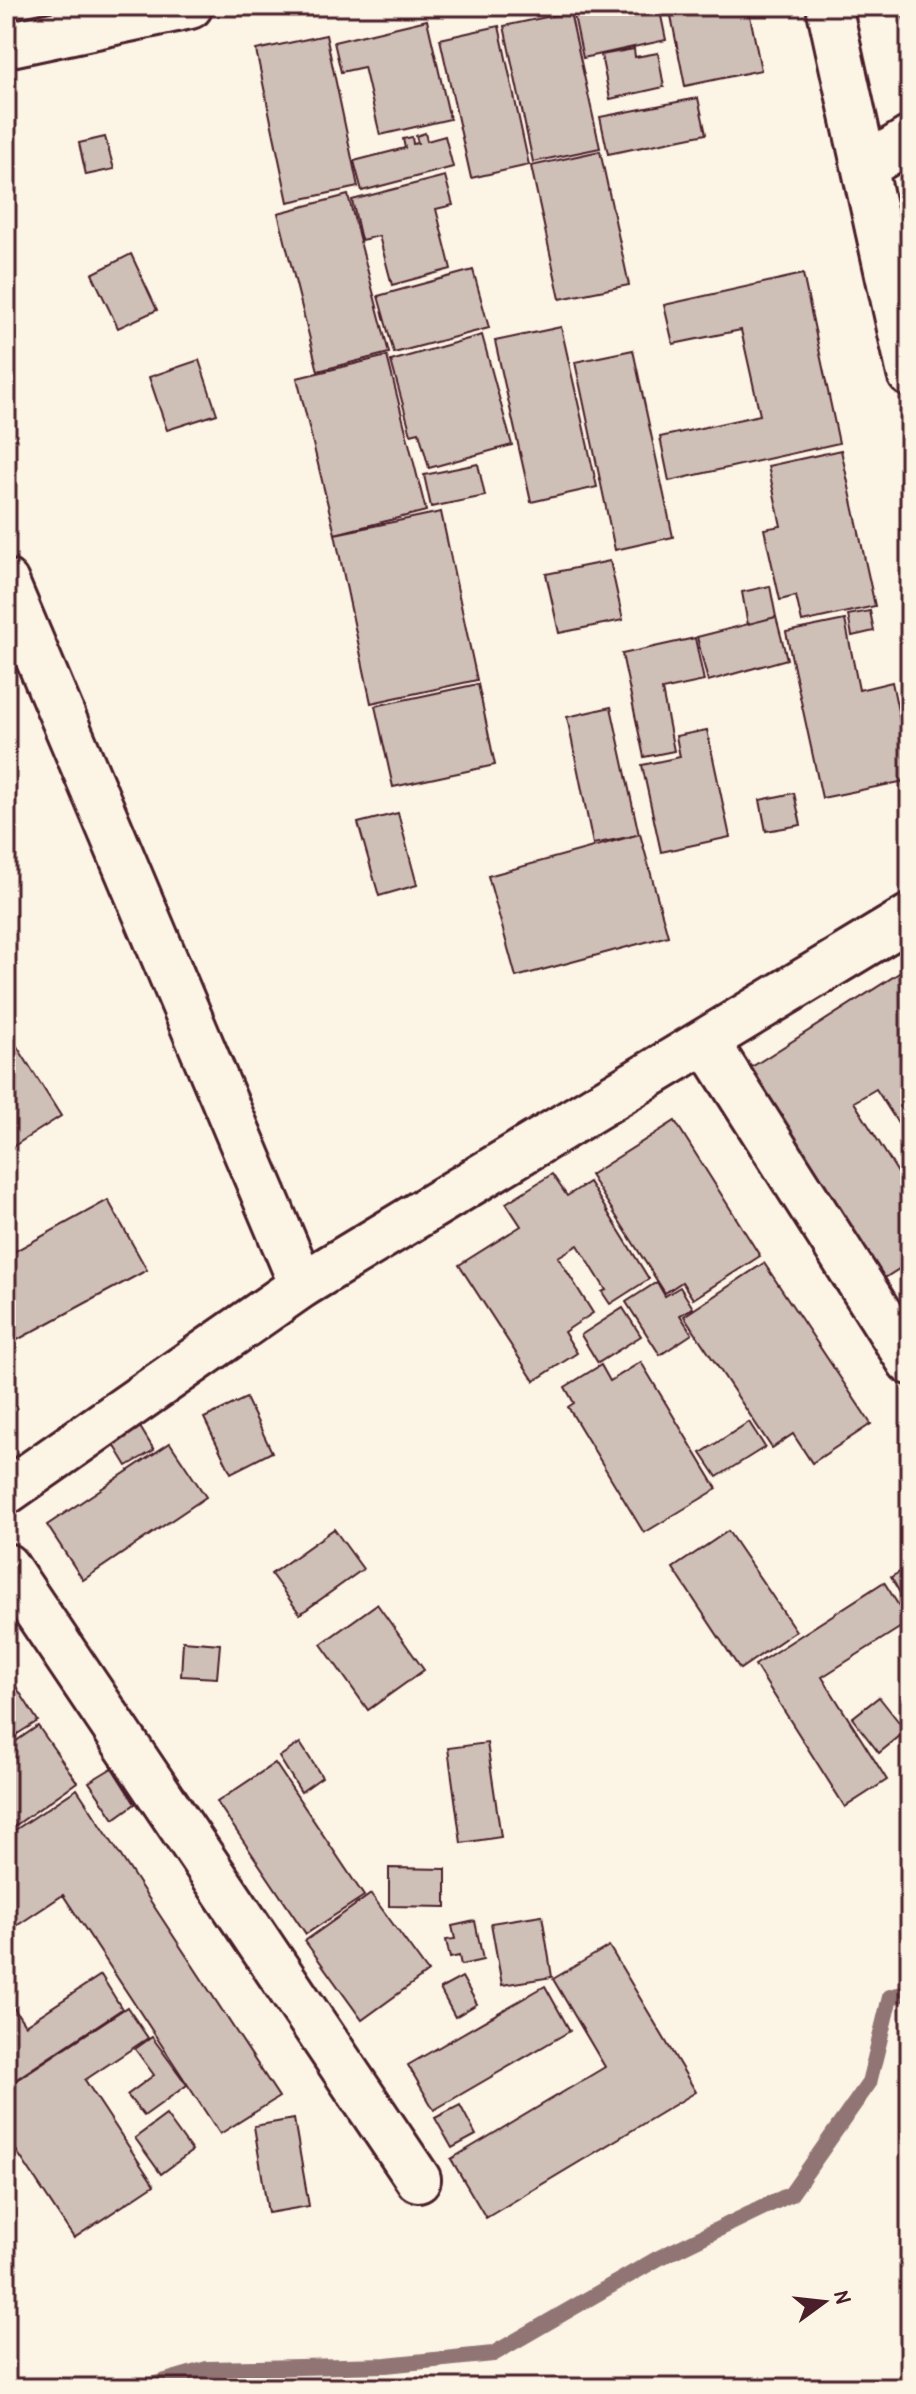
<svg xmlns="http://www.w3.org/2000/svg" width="916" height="2394" font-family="'Patrick Hand',sans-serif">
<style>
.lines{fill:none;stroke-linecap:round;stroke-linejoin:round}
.stream{stroke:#917474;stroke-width:16}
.building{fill:#cfc0b7;stroke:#4a1f2b;stroke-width:2}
.minor-casing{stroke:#4a1f2b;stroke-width:50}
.minor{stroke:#fcf5e5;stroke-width:44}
</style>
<rect width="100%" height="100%" fill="#fcf5e5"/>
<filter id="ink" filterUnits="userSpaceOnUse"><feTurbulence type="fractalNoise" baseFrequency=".0125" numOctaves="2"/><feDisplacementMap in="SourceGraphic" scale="16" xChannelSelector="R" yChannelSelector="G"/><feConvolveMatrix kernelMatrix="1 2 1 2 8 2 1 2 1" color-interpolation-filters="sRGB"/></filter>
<g filter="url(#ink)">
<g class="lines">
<path class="stream" d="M142 2388 207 2369 386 2365 493 2354 657 2259 791 2194 869 2083 890 1997 910 1992"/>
</g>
<g class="building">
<path d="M572 6H659L666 40 583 58Z"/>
<path d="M669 6H748L761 70 685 86Z"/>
<path d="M901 6H910V18L904 20Z"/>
<path d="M570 12 600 148 533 162 504 26Z"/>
<path d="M427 20 450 119 380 135 364 67 341 72 334 42Z"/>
<path d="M499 26 529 165 471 178 440 39Z"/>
<path d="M326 35 358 187 288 202 256 50Z"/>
<path d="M634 49 635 57 658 53 664 87 610 99 601 55Z"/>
<path d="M698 98 706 134 608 154 600 117Z"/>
<path d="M425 133 427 141 445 136 453 167 362 191 354 161 405 148 403 139 412 137 413 144 418 143 416 136Z"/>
<path d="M105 137 114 169 86 175 79 143Z"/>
<path d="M600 151 629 285 560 299 531 166Z"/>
<path d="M445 176 453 205 436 209 451 269 392 285 379 236 361 240 352 200Z"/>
<path d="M910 192V264L879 209Z"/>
<path d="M348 195 389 353 318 371 278 213Z"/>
<path d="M131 254 157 310 118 328 92 274Z"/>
<path d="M473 270 489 328 394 353 378 296Z"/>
<path d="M803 274 839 443 669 481 660 437 760 415 741 330 673 344 664 305Z"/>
<path d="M561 327 597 487 531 502 495 341Z"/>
<path d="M482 335 512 445 429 468 419 432 411 434 391 361Z"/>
<path d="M633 350 673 537 615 550 575 362Z"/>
<path d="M387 356 426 511 335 534 297 378Z"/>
<path d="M199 360 217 414 167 430 149 377Z"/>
<path d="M841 450 875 606 802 622 796 596 780 600 764 529 781 526 768 466Z"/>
<path d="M478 464 485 496 431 507 424 475Z"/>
<path d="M441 512 477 680 371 703 335 534Z"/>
<path d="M610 561 623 620 559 633 546 574Z"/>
<path d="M770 586 776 617 748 625 742 592Z"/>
<path d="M870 611 874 631 852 636 848 615Z"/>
<path d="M776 617 787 659 708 681 697 637Z"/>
<path d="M845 620 859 690 892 682 910 769V780L822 798 786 632Z"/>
<path d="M695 638 704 681 662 690 674 751 644 757 622 654Z"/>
<path d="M478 684 495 765 393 787 375 706Z"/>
<path d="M611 707 639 835 593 844 567 717Z"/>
<path d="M707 730 730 837 661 852 642 765 680 757 676 736Z"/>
<path d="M794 793 801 825 766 831 760 800Z"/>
<path d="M398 813 417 885 379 896 358 823Z"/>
<path d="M640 834 668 936 516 977 488 876Z"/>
<path d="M901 972 910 986V1142L876 1089 854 1102 905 1184 910 1182V1262L883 1279 750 1068Z"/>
<path d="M6 1029 61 1116 6 1151Z"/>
<path d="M675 1121 760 1256 693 1299 682 1282 665 1293 590 1175Z"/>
<path d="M552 1174 567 1196 589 1182 649 1279 610 1304 602 1292 606 1290 578 1245 558 1257 593 1313 564 1332 577 1353 534 1381 459 1265 521 1226 506 1203Z"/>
<path d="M108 1200 147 1270 6 1346V1256Z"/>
<path d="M764 1263 871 1424 812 1463 793 1434 772 1448 684 1316Z"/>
<path d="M657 1282 665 1296 680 1287 693 1308 680 1315 692 1334 660 1355 626 1302Z"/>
<path d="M623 1308 641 1336 598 1363 581 1335Z"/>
<path d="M641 1362 717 1489 644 1533 568 1407 574 1403 565 1387 601 1365 610 1381Z"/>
<path d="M246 1398 272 1452 231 1473 204 1418Z"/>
<path d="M137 1422 154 1450 127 1466 105 1430Z"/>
<path d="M749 1422 765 1447 717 1477 701 1453Z"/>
<path d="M170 1443 206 1497 83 1580 47 1525Z"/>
<path d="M334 1529 363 1569 300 1614 271 1574Z"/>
<path d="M728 1531 796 1631 740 1669 673 1568Z"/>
<path d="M910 1566V1611L891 1577Z"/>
<path d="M884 1582 909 1622 822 1677 887 1780 845 1807 755 1665Z"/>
<path d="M377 1604 424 1670 368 1710 321 1644Z"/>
<path d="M183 1641 220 1644 217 1678 181 1676Z"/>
<path d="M6 1671 38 1721 6 1741Z"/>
<path d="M879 1697 906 1731 879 1753 852 1718Z"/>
<path d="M38 1726 77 1782 6 1832V1748Z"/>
<path d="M300 1743 322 1777 301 1792 279 1757Z"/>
<path d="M487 1743 501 1837 461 1843 448 1748Z"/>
<path d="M275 1763 364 1896 306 1934 217 1802Z"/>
<path d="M112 1768 135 1804 114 1819 89 1782Z"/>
<path d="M77 1789 279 2097 220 2134 63 1895 6 1933V1836Z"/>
<path d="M389 1868 446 1869V1907L389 1906Z"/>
<path d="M371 1894 428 1972 362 2020 305 1941Z"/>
<path d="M542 1915 552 1977 502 1985 491 1923Z"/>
<path d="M475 1921 483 1960 461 1965 459 1956 450 1958 446 1940 455 1939 452 1926Z"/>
<path d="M609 1946 696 2092 486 2218 451 2159 605 2067 553 1979Z"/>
<path d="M101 1975 122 2009 6 2086V1996L25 2025Z"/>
<path d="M462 1977 477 2004 455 2017 440 1989Z"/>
<path d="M545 1986 570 2031 434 2110 408 2065Z"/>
<path d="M127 2007 148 2038 85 2080 154 2185 74 2238 6 2135V2087Z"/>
<path d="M152 2037 187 2085 144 2116 127 2095 154 2075 135 2049Z"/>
<path d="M460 2105 476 2135 452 2148 435 2118Z"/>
<path d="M166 2115 192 2151 161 2174 135 2138Z"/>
<path d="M294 2119 309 2206 268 2213 254 2126Z"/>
</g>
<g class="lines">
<defs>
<g id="minor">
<path d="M829 6 910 374"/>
<path d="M6 45 190 6"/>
<path d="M865 167 910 139"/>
<path d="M6 582 302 1285"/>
<path d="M707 1042 910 1362"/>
<path d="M6 1492 302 1285 910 917"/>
<path d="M6 1566 418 2179"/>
</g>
</defs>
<use href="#minor" class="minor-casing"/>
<use href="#minor" class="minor"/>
</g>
</g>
<rect width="916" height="2394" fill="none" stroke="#fcf5e5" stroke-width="32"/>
<rect x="16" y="16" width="884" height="2362" fill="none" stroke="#4a1f2b" stroke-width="3" filter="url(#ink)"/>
<g transform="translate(824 2302) rotate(75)" stroke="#fcf5e5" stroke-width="6" paint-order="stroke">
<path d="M0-6L14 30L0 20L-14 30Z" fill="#4a1f2b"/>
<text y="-12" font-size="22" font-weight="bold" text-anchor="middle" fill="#4a1f2b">N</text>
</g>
</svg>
